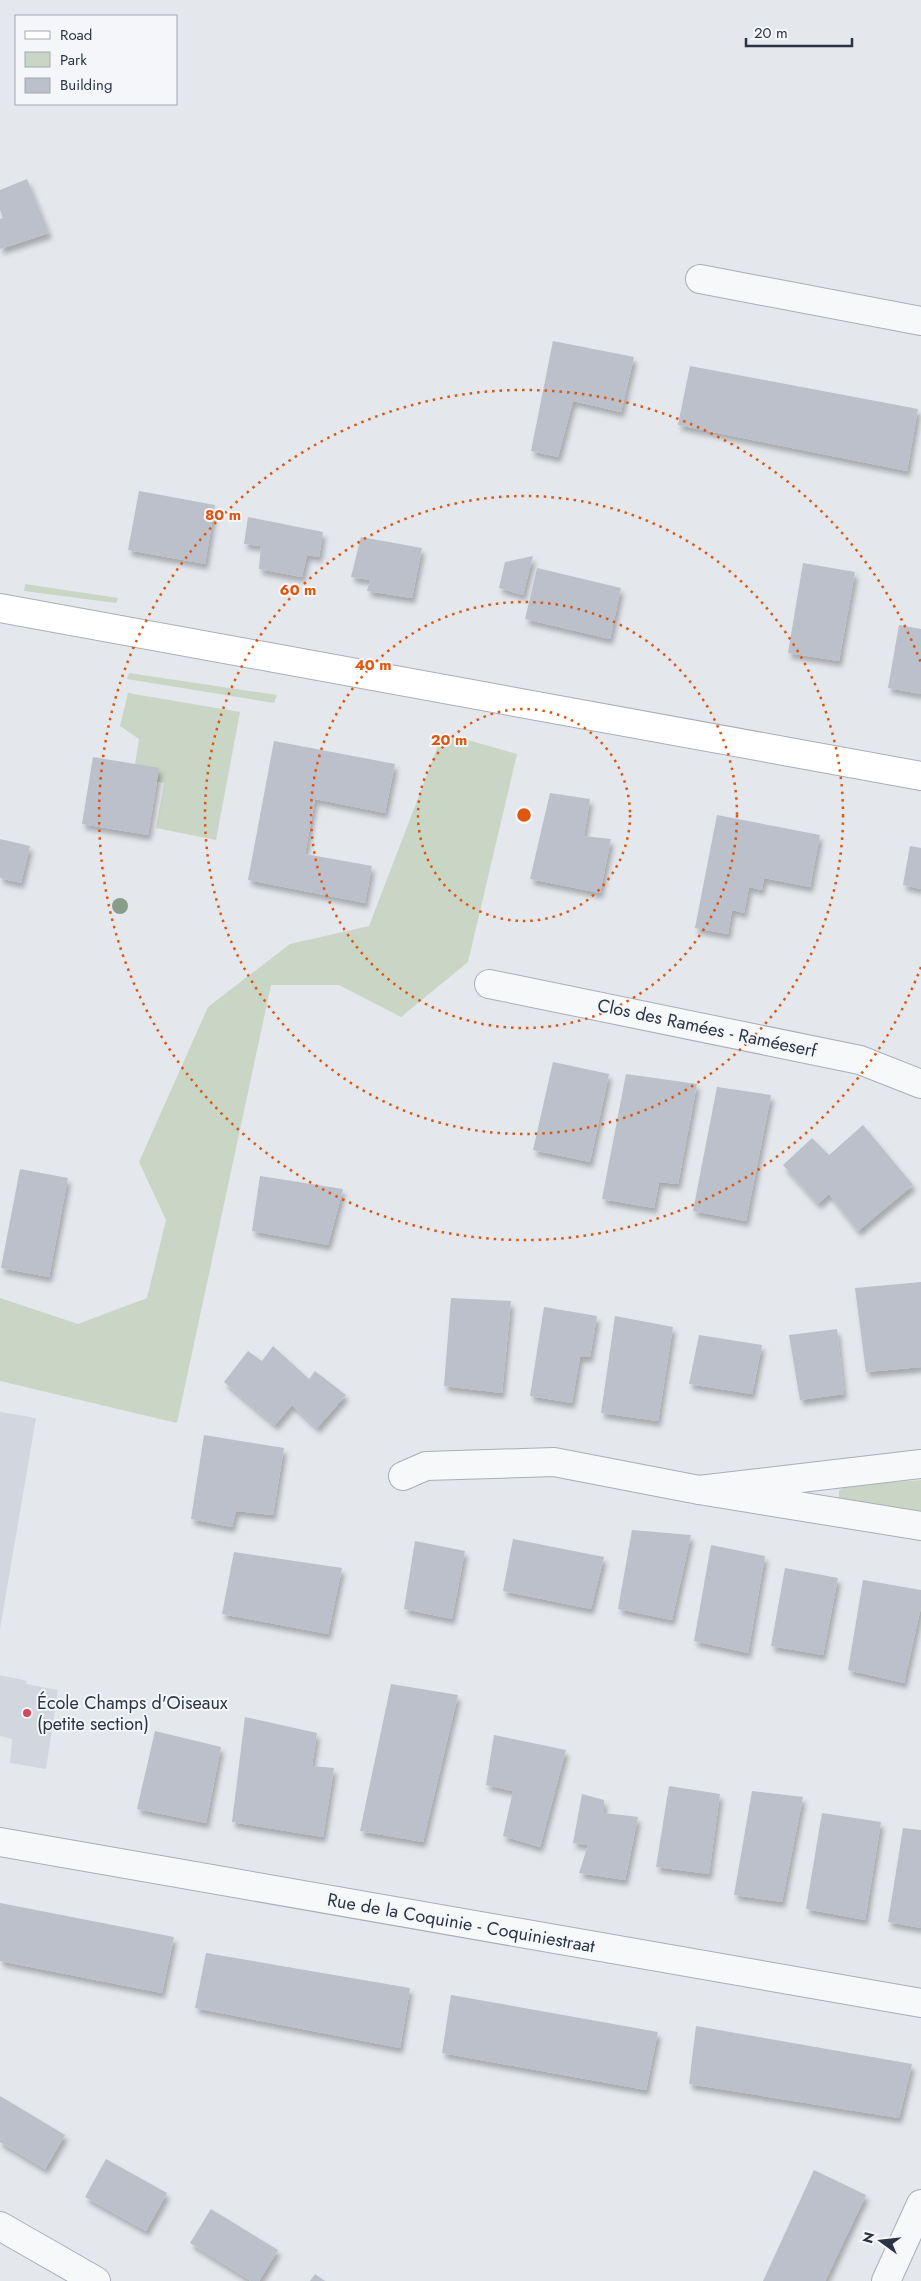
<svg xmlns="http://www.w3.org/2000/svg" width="921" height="2281" font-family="Jost,sans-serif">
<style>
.built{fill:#d2d6de}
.green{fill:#c9d6c5}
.building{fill:#bbc0ca;filter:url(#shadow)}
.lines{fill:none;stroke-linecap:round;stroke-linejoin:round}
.street-casing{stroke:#a9aeb7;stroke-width:30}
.secondary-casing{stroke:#a9aeb7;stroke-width:30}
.street{stroke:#f7f8fa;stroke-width:28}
.secondary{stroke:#fff;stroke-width:28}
.tree{fill:#899d89}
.ring{fill:none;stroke:#df570f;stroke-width:2.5;stroke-dasharray:2.5 5}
.poi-dot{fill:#d1495b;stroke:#f4f6f9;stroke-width:2}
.labels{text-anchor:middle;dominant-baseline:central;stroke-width:4;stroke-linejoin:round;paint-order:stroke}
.street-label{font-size:18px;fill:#2b3445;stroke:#f4f6f9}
.poi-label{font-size:18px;fill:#2b3445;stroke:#f4f6f9;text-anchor:start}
.centre{fill:#df570f;stroke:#f4f6f9;stroke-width:2.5}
.ring-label{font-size:15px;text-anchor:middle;font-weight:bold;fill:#df570f;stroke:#f4f6f9;stroke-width:4;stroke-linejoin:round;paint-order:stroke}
</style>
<defs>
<filter id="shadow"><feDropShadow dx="3" dy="5.5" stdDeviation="2.5" flood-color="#0004"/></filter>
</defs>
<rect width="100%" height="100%" fill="#e4e7ec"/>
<g class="built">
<path d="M0 1412 36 1418 0 1629Z"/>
<path d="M0 1675 27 1681 26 1684 58 1690 46 1769 10 1763 12 1739 0 1736Z"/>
</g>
<g class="green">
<path d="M25 584 118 598 116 603 24 591Z"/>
<path d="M129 673 277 695 274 703 127 679Z"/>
<path d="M128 693 240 712 216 840 156 828 164 783 133 777 139 739 120 726Z"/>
<path d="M443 733 517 754 468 962 401 1017 339 985H271L177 1423 0 1381V1298L78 1324 147 1298 166 1220 139 1162 208 1007 290 944 369 926Z"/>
<path d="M921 1480V1517L839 1501V1491L845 1486Z"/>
</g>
<g class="building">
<path d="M27 179 49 233 0 249V219L3 218 0 210V190Z"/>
<path d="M553 341 634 357 621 412 573 401 558 457 531 451Z"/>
<path d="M690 366 918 409 907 471 678 425Z"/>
<path d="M139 491 215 505 205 564 128 550Z"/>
<path d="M248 517 323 532 319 557 307 555 302 577 259 569 261 546 244 544Z"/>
<path d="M361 537 422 548 412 598 367 591 370 580 351 577Z"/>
<path d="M533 556 523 595 499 588 505 562Z"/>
<path d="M803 563 855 572 839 661 788 653Z"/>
<path d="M537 568 621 588 610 639 525 619Z"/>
<path d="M899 625 921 629V694L888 688Z"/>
<path d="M274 741 395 764 385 813 315 799 305 854 372 866 365 903 248 880Z"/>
<path d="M93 757 159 768 148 835 82 824Z"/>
<path d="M550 793 590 799 584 836 611 839 600 893 530 879Z"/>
<path d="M717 815 820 835 810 887 764 878 762 890 749 887 744 913 732 910 728 934 695 928Z"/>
<path d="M0 839 30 846 21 883 0 878Z"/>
<path d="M910 846 921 848V889L903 885Z"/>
<path d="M553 1062 609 1074 590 1162 533 1150Z"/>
<path d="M626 1074 697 1084 678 1184 659 1182 654 1208 602 1199Z"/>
<path d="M717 1087 771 1095 746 1221 693 1211Z"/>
<path d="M863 1125 913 1185 858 1231 829 1194 818 1204 783 1165 812 1138 829 1155Z"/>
<path d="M20 1169 68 1178 49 1277 1 1268Z"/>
<path d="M260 1176 343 1189 328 1245 252 1231Z"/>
<path d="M921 1282V1367L866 1372 855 1288Z"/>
<path d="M451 1298 511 1301 502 1393 444 1386Z"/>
<path d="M544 1307 597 1316 590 1357H580L572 1403 530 1396Z"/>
<path d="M615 1316 673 1327 658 1421 601 1413Z"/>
<path d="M837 1329 844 1394 800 1400 789 1335Z"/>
<path d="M699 1335 762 1345 752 1394 689 1384Z"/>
<path d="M273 1346 309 1379 315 1371 346 1395 317 1428 292 1405 275 1425 224 1382 248 1351 262 1361Z"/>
<path d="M204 1435 284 1448 273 1515 236 1511 232 1527 191 1519Z"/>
<path d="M632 1530 691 1535 672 1620 618 1609Z"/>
<path d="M513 1539 604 1557 591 1609 503 1591Z"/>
<path d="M415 1541 465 1551 452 1619 404 1609Z"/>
<path d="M711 1545 765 1556 748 1653 694 1641Z"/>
<path d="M234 1552 342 1568 328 1634 222 1614Z"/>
<path d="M785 1568 838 1578 823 1655 771 1646Z"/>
<path d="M863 1580 921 1590V1607L904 1683 848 1670Z"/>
<path d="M391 1684 458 1695 423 1842 360 1831Z"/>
<path d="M245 1717 317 1733 312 1766 334 1768 323 1837 232 1822Z"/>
<path d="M155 1731 221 1747 206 1823 137 1809Z"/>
<path d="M494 1735 566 1750 540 1847 503 1836 513 1791 486 1785Z"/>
<path d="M669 1786 720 1794 709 1874 656 1867Z"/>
<path d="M752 1791 803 1797 782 1902 734 1895Z"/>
<path d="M582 1794 604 1800V1813L638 1817 625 1880 579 1873 588 1845 573 1843Z"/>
<path d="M822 1813 881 1822 865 1920 806 1909Z"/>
<path d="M903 1828 921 1830V1928L888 1922Z"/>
<path d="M0 1903 174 1937 162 1993 0 1961Z"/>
<path d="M206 1953 410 1988 400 2048 195 2008Z"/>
<path d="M451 1995 658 2032 646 2090 442 2053Z"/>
<path d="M696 2026 912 2064 899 2118 689 2084Z"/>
<path d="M0 2096 65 2135 45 2169 0 2142Z"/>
<path d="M106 2159 167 2193 146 2231 85 2197Z"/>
<path d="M814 2170 866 2195 825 2281H763Z"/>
<path d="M211 2209 278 2250 259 2281H251L190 2243Z"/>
<path d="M315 2274 325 2281H310Z"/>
</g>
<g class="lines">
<defs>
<g id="street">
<path d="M700 279 921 321"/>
<path d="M489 984 860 1060 921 1084"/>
<path d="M921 1464 699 1490 921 1526"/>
<path d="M403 1476 426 1466 554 1462 699 1490"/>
<path d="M0 1842 921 2003"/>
<path d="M0 2226 96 2281"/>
<path d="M886 2281 921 2204"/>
</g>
<path id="secondary" d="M0 608 921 776"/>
</defs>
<use href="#street" class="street-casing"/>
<use href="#secondary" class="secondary-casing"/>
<use href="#street" class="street"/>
<use href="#secondary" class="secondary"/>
</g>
<circle class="tree" cx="120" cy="906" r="8"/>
<g class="ring">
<circle cx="524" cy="815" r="106"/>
<circle cx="524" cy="815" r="213"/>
<circle cx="524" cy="815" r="319"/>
<path d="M921 967A425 425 0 1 1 921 663"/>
</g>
<circle class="poi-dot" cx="27" cy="1713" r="5"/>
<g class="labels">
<g class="street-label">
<text transform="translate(707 1028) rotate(12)">Clos des Ramées - Raméeserf</text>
<text transform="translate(461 1923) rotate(10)">Rue de la Coquinie - Coquiniestraat</text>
</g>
<g class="poi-label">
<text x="37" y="1703">École Champs d'Oiseaux<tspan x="37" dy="21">(petite section)</tspan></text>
</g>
</g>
<circle cx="524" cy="815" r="8" class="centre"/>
<g class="ring-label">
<text x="223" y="520">80 m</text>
<text x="298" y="595">60 m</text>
<text x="373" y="670">40 m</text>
<text x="449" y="745">20 m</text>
</g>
<rect x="15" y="15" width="162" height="90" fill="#f4f6f9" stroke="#a4a8b1"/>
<rect x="25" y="31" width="25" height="8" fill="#ffffff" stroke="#a4a8b1"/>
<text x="60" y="40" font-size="15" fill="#2b3445">Road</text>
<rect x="25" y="52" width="25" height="15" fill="#c9d6c5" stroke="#a4a8b1"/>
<text x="60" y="65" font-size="15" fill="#2b3445">Park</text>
<rect x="25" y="78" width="25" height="15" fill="#bbc0ca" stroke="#a4a8b1"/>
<text x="60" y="90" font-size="15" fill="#2b3445">Building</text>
<g transform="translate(881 2241) rotate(285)" stroke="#f4f6f9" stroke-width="4" paint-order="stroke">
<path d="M0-4L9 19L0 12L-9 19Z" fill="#2b3445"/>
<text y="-8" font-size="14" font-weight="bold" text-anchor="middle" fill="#2b3445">N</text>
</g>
<path d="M746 38v8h106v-8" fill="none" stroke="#2b3445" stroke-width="2.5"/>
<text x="754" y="38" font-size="15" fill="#2b3445" stroke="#f4f6f9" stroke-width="4" paint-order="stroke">20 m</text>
</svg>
